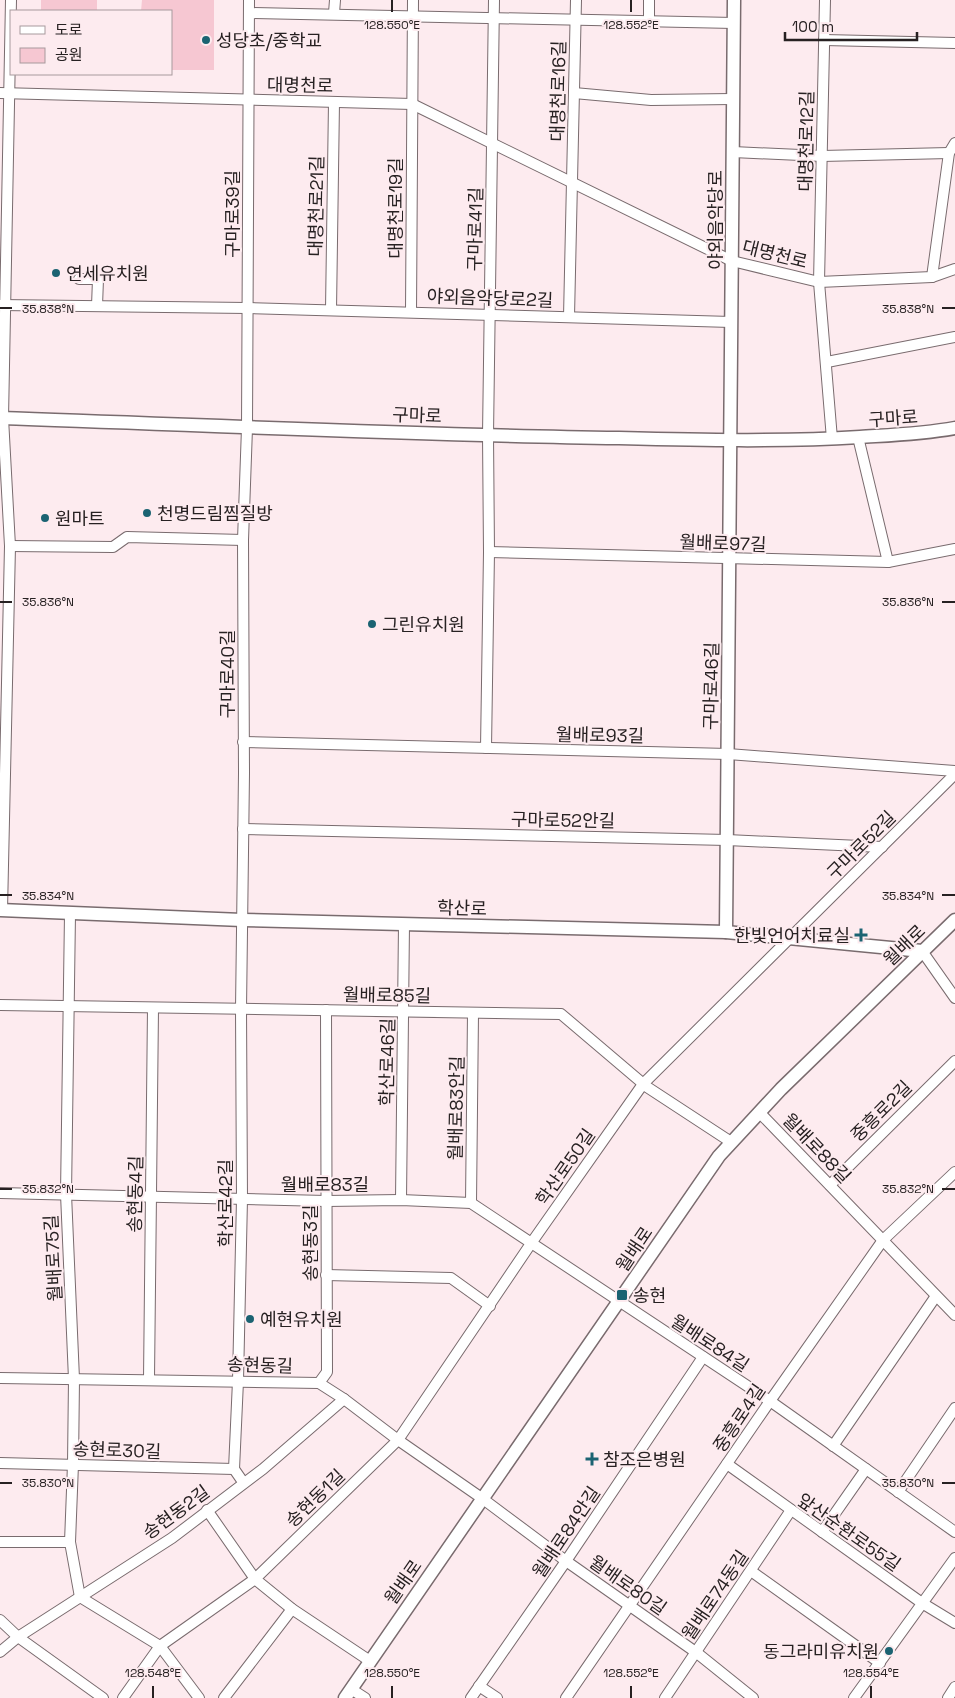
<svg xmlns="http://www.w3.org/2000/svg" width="955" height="1698" font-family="'Space Grotesk','Noto Sans KR',sans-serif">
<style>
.green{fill:#f6c7d2}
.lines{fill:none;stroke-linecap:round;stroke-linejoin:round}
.minor-casing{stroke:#796b6e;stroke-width:12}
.major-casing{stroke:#796b6e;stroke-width:15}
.minor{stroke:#fff;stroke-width:10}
.major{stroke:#fff;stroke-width:12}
.ticks{fill:none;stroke:#272122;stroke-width:2}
.poi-dot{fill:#1b6372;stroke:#fdebef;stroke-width:2}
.labels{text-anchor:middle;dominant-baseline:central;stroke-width:4;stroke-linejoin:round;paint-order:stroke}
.poi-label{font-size:18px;fill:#272122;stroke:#fdebef;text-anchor:start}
.street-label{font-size:18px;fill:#272122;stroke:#fdebef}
.ticks-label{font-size:12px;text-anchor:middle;fill:#272122;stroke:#fdebef;stroke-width:4;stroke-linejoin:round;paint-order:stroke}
</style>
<rect width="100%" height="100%" fill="#fdebef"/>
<g class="green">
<rect x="41" y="0" width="56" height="11"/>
<path d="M142 0H214V70H171V11H141Z"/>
</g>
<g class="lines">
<defs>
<g id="minor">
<path d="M825 0 819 282 832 439"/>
<path d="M249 13 734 23"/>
<path d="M334 13 335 0"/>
<path d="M649 21V0"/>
<path d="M824 40 955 43"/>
<path d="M0 93 412 104 732 261 819 282 932 277 955 269"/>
<path d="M574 93 651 100 733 99"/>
<path d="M733 152 822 156 949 153"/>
<path d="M932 277 949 153 955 143"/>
<path d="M79 279H98L97 306"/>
<path d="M0 305 247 308 731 322"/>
<path d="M331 310 334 102"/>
<path d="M411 312 413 0"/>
<path d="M569 317 576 0"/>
<path d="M827 362 955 337"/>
<path d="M858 437 888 562"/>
<path d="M10 546 113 547 127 537 243 540"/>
<path d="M489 552 888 562 955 549"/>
<path d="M243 742 728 754 955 771"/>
<path d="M486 748 489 552 488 435 494 0"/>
<path d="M243 829 727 840 882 847"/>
<path d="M2 911 10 546 3 418 11 0"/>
<path d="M70 914 66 1194 74 1379 73 1464 70 1542 80 1597 160 1646 199 1698"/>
<path d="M922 951 955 998"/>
<path d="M0 1005 561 1014 647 1087 731 1142"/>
<path d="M759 1112 955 1315"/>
<path d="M830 1185 955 1061"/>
<path d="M0 1193 326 1201 401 1200 471 1203 770 1401 955 1532"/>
<path d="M401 1200 404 924"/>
<path d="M471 1203 473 1013"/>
<path d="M326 1275 451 1278 490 1306"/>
<path d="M0 1378 319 1383 344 1399 398 1440 483 1499 566 1561 697 1653 753 1698"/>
<path d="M149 1379 153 1008"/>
<path d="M319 1383 327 1372 326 1010"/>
<path d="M833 1446 936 1296"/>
<path d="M0 1463 234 1469"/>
<path d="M727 1464 922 1603 955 1623"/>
<path d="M243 1482 234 1469 238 1381 242 1199 241 1009 244 773 243 540 247 428 249 0"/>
<path d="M898 1492 955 1408"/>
<path d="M207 1510 255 1579 292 1609 370 1661"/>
<path d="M822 1532 866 1469"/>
<path d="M0 1542H70"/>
<path d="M751 1571 880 1663"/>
<path d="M0 1620 18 1637 103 1698"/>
<path d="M0 1652 18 1637 172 1538 263 1469 344 1399"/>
<path d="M479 1686 497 1698"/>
<path d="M351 1689 365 1698"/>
<path d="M123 1698 160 1646 255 1579 398 1440 532 1242 643 1084 955 774"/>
<path d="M224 1698 292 1609"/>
<path d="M471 1698 566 1561 703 1357"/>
<path d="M566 1698 770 1401 883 1240 955 1172"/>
<path d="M665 1698 791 1510"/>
<path d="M854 1698 955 1558"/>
<path d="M948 1698 955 1687"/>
</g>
<g id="major">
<path d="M0 418C206 425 413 435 619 438 699 440 780 442 860 437 892 435 923 434 955 428"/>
<path d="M0 910 242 920 726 932 922 951"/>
<path d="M726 932 734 0"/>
<path d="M345 1698 719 1156 781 1089 955 920"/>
</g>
</defs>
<use href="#minor" class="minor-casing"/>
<use href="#major" class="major-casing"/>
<use href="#minor" class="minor"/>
<use href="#major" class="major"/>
</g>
<path class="ticks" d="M392 0V12M631 0V12M0 308H12M942 308H955M0 602H12M942 602H955M0 895H12M942 895H955M0 1189H12M942 1189H955M0 1483H12M942 1483H955M153 1686V1698M392 1686V1698M631 1686V1698M871 1686V1698"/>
<g class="poi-dot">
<circle cx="206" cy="40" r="5"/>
<circle cx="56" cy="273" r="5"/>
<circle cx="147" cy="513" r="5"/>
<circle cx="45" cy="518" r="5"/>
<circle cx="372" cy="624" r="5"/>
<path d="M858.5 927.5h5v5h5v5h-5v5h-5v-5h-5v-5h5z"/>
<rect x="616" y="1289" width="12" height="12" rx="2.5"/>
<circle cx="250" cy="1319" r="5"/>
<path d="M589.5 1451.5h5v5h5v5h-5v5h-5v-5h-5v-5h5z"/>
<circle cx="889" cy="1651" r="5"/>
</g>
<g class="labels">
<g class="poi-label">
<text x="216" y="40">성당초/중학교</text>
<text x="66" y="273">연세유치원</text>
<text x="157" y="513">천명드림찜질방</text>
<text x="55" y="518">원마트</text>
<text x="382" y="624">그린유치원</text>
<text x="850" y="935" text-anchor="end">한빛언어치료실</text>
<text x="633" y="1295">송현</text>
<text x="260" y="1319">예현유치원</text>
<text x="603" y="1459">참조은병원</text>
<text x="879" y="1651" text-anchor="end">동그라미유치원</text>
</g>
<g class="street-label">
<text transform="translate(300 85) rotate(1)">대명천로</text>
<text transform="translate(558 91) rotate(-89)">대명천로16길</text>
<text transform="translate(806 141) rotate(-89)">대명천로12길</text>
<text transform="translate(316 206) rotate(-89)">대명천로21길</text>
<text transform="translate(395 208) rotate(-90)">대명천로19길</text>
<text transform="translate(232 214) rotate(-90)">구마로39길</text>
<text transform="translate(715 220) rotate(-90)">야외음악당로</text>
<text transform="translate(475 229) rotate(-89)">구마로41길</text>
<text transform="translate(775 254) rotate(14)">대명천로</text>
<text transform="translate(490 298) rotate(2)">야외음악당로2길</text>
<text transform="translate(417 415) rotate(2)">구마로</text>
<text transform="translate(893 418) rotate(-4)">구마로</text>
<text transform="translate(723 543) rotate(2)">월배로97길</text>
<text transform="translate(227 674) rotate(-90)">구마로40길</text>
<text transform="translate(711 686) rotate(-89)">구마로46길</text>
<text transform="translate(600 735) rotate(1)">월배로93길</text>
<text transform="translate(563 820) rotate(1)">구마로52안길</text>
<text transform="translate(861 845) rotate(-45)">구마로52길</text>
<text transform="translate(462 908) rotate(1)">학산로</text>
<text transform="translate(904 945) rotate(-44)">월배로</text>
<text transform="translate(387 995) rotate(1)">월배로85길</text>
<text transform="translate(387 1062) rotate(-89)">학산로46길</text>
<text transform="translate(456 1108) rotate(-89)">월배로83안길</text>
<text transform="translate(881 1111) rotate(-45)">중흥로2길</text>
<text transform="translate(817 1148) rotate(46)">월배로88길</text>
<text transform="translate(565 1167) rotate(-55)">학산로50길</text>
<text x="325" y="1184">월배로83길</text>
<text transform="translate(135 1194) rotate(-89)">송현동4길</text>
<text transform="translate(225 1203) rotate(-90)">학산로42길</text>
<text transform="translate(310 1243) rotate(-90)">송현동3길</text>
<text transform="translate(634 1249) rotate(-56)">월배로</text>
<text transform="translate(53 1258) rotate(-93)">월배로75길</text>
<text transform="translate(710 1343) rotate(33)">월배로84길</text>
<text transform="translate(260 1365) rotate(2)">송현동길</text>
<text transform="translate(739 1418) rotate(-56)">중흥로4길</text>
<text transform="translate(117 1450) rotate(2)">송현로30길</text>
<text transform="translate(315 1498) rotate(-44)">송현동1길</text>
<text transform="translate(176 1512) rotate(-36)">송현동2길</text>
<text transform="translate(566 1532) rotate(-56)">월배로84안길</text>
<text transform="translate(849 1532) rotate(35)">앞산순환로55길</text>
<text transform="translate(403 1582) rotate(-55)">월배로</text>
<text transform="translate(628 1585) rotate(35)">월배로80길</text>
<text transform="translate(715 1595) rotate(-56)">월배로74동길</text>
</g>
</g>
<g class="ticks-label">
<text x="392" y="29">128.550°E</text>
<text x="631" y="29">128.552°E</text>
<text x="48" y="313">35.838°N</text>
<text x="908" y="313">35.838°N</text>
<text x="48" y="606">35.836°N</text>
<text x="908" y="606">35.836°N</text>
<text x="48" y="900">35.834°N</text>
<text x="908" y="900">35.834°N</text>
<text x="48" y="1193">35.832°N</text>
<text x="908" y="1193">35.832°N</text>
<text x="48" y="1487">35.830°N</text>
<text x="908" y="1487">35.830°N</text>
<text x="153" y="1677">128.548°E</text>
<text x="392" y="1677">128.550°E</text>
<text x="631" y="1677">128.552°E</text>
<text x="871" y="1677">128.554°E</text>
</g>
<rect x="10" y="10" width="162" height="65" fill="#fdebef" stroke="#a79a9d"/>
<rect x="20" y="26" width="25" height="8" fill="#ffffff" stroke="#a79a9d"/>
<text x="55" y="35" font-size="15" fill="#272122">도로</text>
<rect x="20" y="48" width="25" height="15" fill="#f6c7d2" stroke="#a79a9d"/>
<text x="55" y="60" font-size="15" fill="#272122">공원</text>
<path d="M785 32v8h132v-8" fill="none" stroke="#272122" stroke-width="2.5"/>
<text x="792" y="32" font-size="15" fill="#272122" stroke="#fdebef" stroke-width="4" paint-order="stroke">100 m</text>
</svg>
